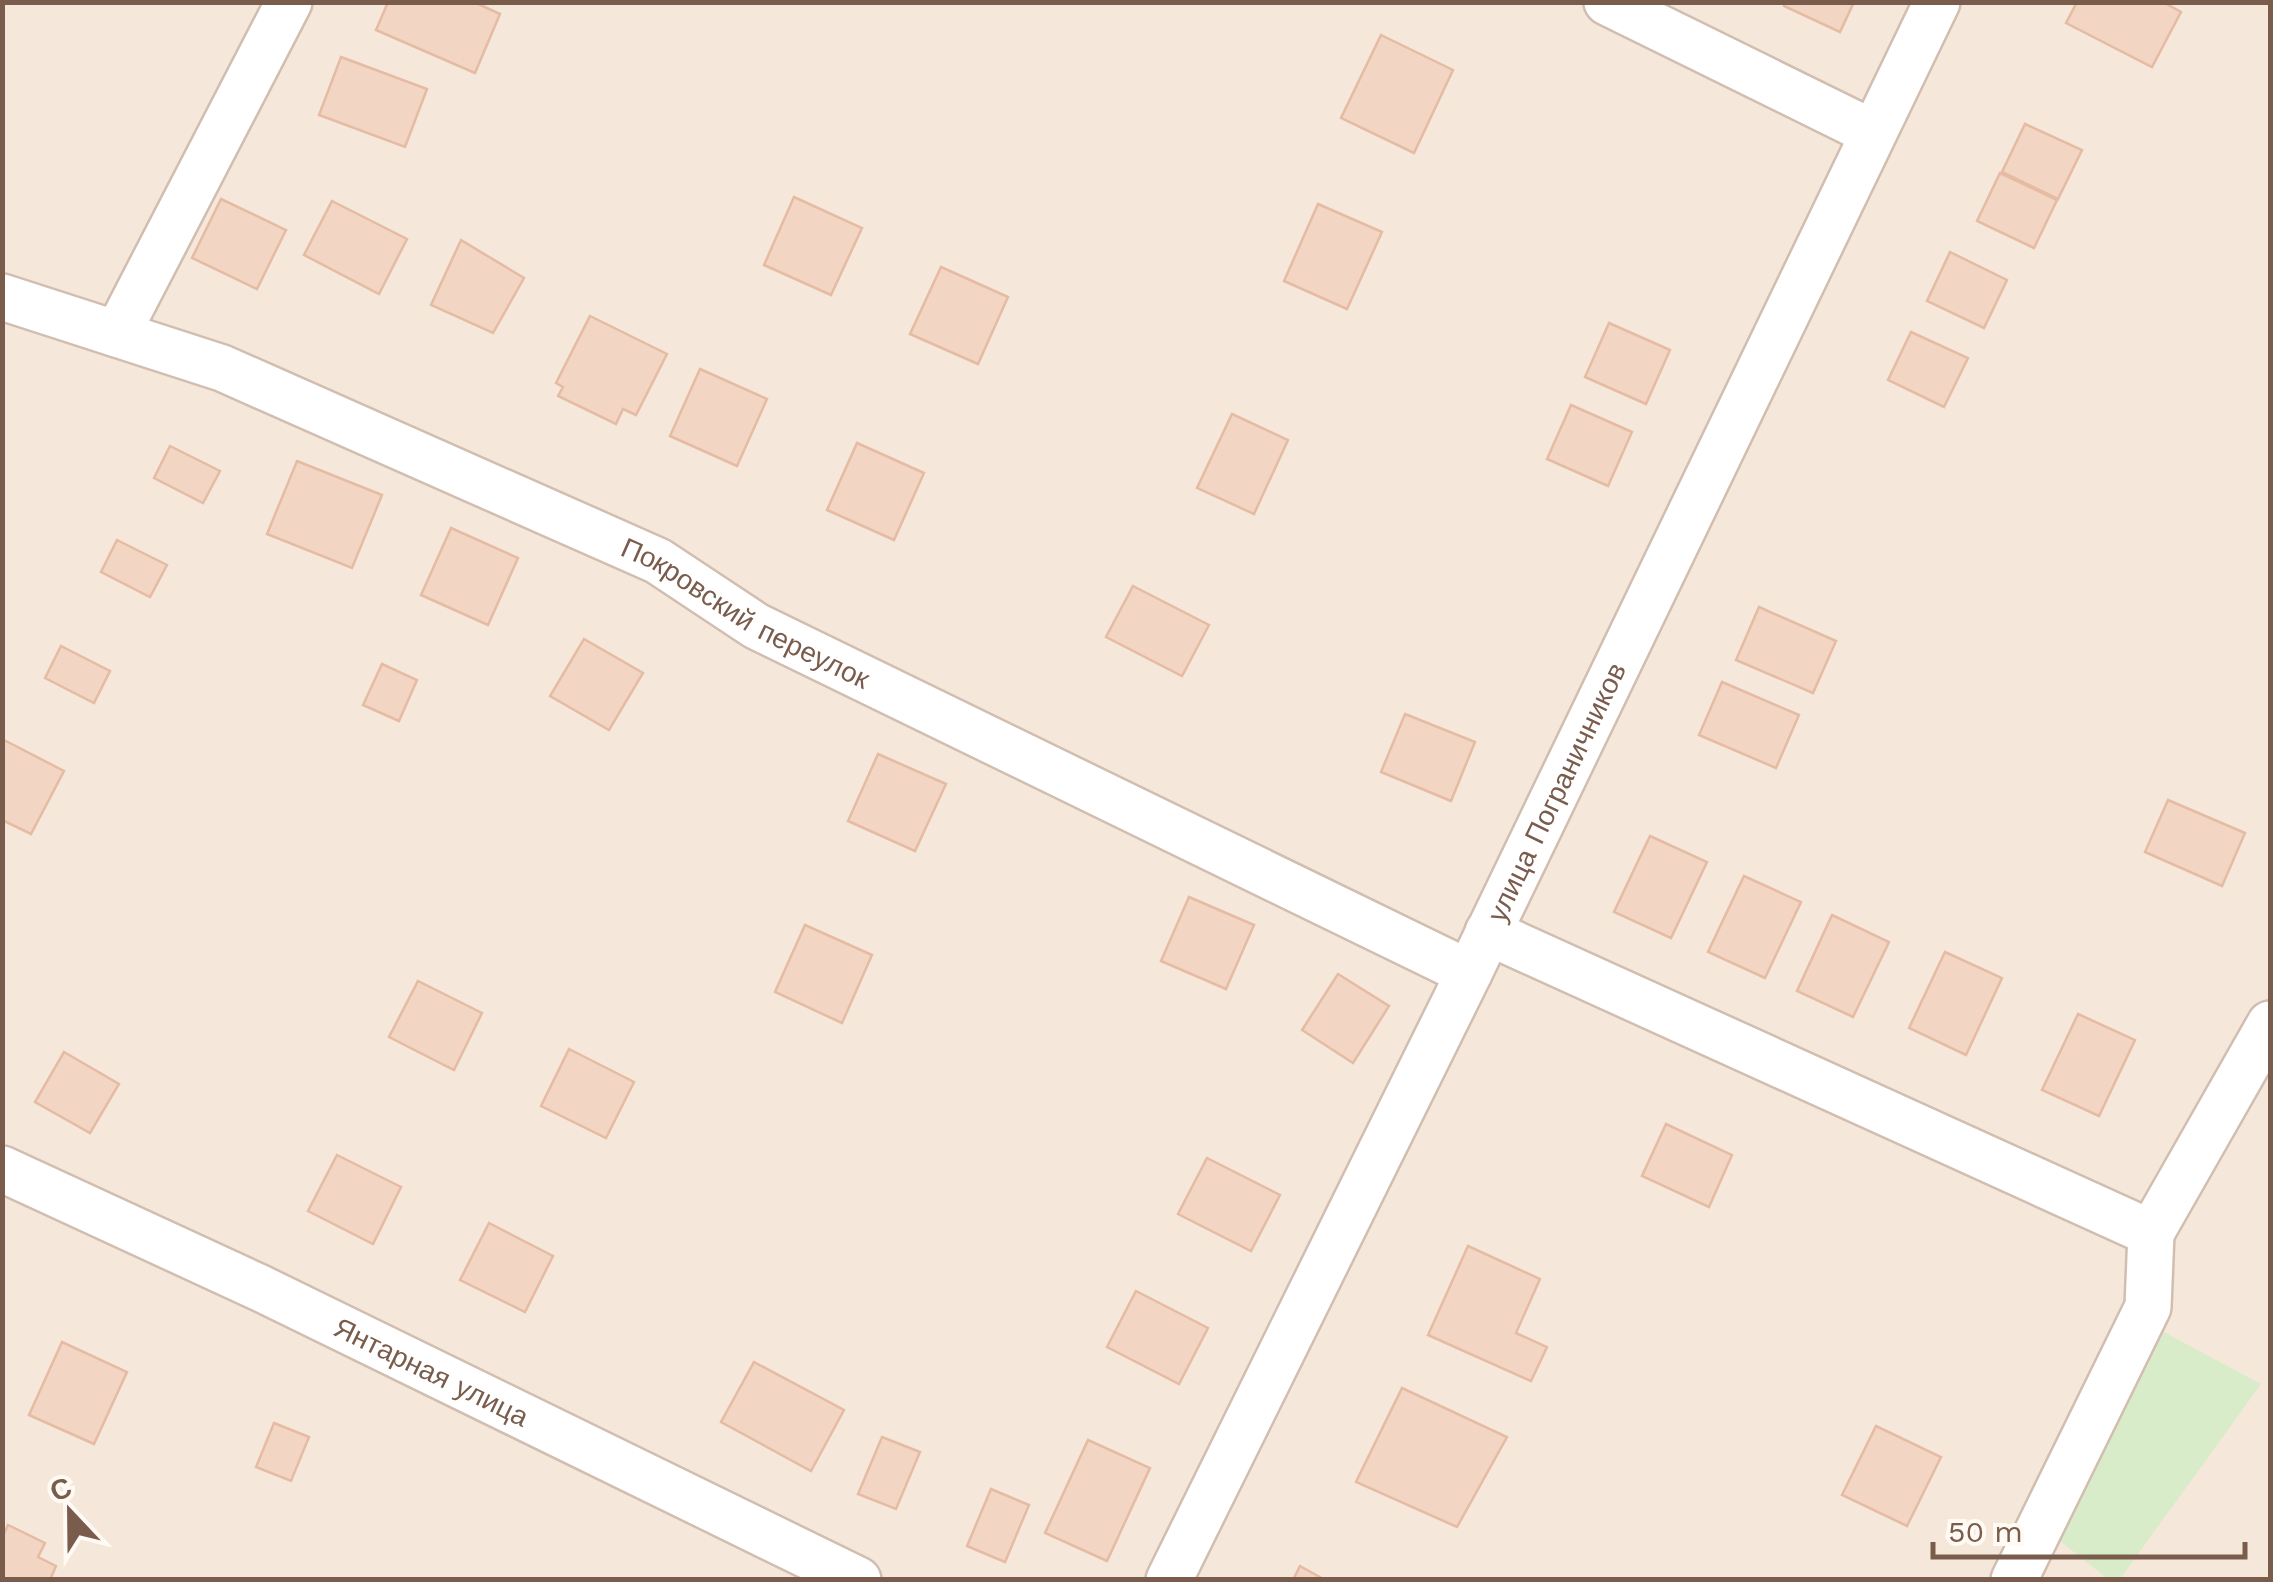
<svg xmlns="http://www.w3.org/2000/svg" width="2273" height="1582" font-family="'Work Sans',sans-serif">
<style>
.residential{fill:#f5e8da}
.green{fill:#d8ecc9}
.building{fill:#f3d5c3;stroke:#e6bba3;stroke-width:2.5}
.lines{fill:none;stroke-linecap:round;stroke-linejoin:round}
.minor-casing{stroke:#d1beb0;stroke-width:50}
.minor{stroke:#fff;stroke-width:45}
.labels{text-anchor:middle;dominant-baseline:central;stroke-width:8;stroke-linejoin:round;paint-order:stroke}
.street-label{font-size:28px;fill:#7a5c4d;stroke:#fffaf3}
</style>
<rect width="100%" height="100%" fill="#fdf6ec"/>
<rect class="residential" x="3" y="3" width="2267" height="1576"/>
<path class="green" d="M2164 1332 2261 1384 2120 1579H2108L2050 1533Z"/>
<g class="building">
<path d="M388 2H474L500 14 475 73 376 30Z"/>
<path d="M1785 2H1854L1840 32 1784 6Z"/>
<path d="M2077 2H2163L2181 12 2152 67 2066 23Z"/>
<path d="M1381 35 1453 70 1414 153 1341 118Z"/>
<path d="M341 57 427 89 405 147 319 115Z"/>
<path d="M2025 124 2082 150 2058 199 2002 172Z"/>
<path d="M2000 173 2057 200 2034 248 1977 221Z"/>
<path d="M794 197 862 228 831 295 764 265Z"/>
<path d="M221 199 286 230 257 289 192 258Z"/>
<path d="M332 201 407 239 379 294 304 255Z"/>
<path d="M1318 204 1382 232 1347 309 1284 281Z"/>
<path d="M461 240 524 278 493 333 431 305Z"/>
<path d="M1950 252 2007 280 1984 328 1927 301Z"/>
<path d="M941 267 1008 297 978 364 910 334Z"/>
<path d="M590 316 667 354 636 415 623 409 616 424 558 396 563 387 556 383Z"/>
<path d="M1609 323 1670 350 1646 404 1585 377Z"/>
<path d="M1911 332 1968 358 1944 407 1888 380Z"/>
<path d="M700 369 767 399 737 466 670 436Z"/>
<path d="M1571 405 1632 432 1608 486 1547 459Z"/>
<path d="M1232 414 1288 440 1254 514 1197 488Z"/>
<path d="M857 443 924 473 894 540 827 510Z"/>
<path d="M170 446 220 471 203 503 154 478Z"/>
<path d="M297 461 382 495 352 568 267 534Z"/>
<path d="M451 528 518 558 488 625 421 595Z"/>
<path d="M117 540 167 565 150 597 101 572Z"/>
<path d="M1133 586 1209 625 1182 676 1106 637Z"/>
<path d="M1759 607 1836 641 1813 693 1736 660Z"/>
<path d="M584 639 643 673 609 730 550 696Z"/>
<path d="M61 646 110 671 94 703 45 678Z"/>
<path d="M382 664 417 680 399 721 363 705Z"/>
<path d="M1722 682 1799 715 1776 768 1699 735Z"/>
<path d="M1405 714 1475 742 1451 801 1381 772Z"/>
<path d="M4 740 64 771 31 834 2 820V743Z"/>
<path d="M878 754 946 784 915 851 848 821Z"/>
<path d="M2168 800 2245 833 2222 886 2145 852Z"/>
<path d="M1650 836 1707 862 1671 938 1614 912Z"/>
<path d="M1744 876 1801 902 1765 978 1708 952Z"/>
<path d="M1189 897 1254 925 1226 989 1161 961Z"/>
<path d="M1832 915 1889 942 1853 1017 1797 991Z"/>
<path d="M805 925 872 955 842 1023 775 992Z"/>
<path d="M1945 952 2002 978 1966 1055 1909 1028Z"/>
<path d="M1338 974 1389 1006 1353 1063 1302 1030Z"/>
<path d="M418 981 482 1013 454 1070 389 1037Z"/>
<path d="M2078 1014 2135 1040 2099 1116 2042 1090Z"/>
<path d="M569 1049 634 1082 606 1138 541 1106Z"/>
<path d="M64 1052 119 1084 90 1133 35 1102Z"/>
<path d="M1666 1124 1732 1155 1709 1207 1642 1176Z"/>
<path d="M337 1155 401 1187 373 1244 308 1211Z"/>
<path d="M1207 1158 1280 1195 1251 1251 1178 1214Z"/>
<path d="M489 1223 553 1256 525 1312 460 1280Z"/>
<path d="M1468 1246 1540 1279 1516 1333 1547 1347 1531 1381 1428 1335Z"/>
<path d="M1136 1291 1208 1328 1179 1384 1107 1347Z"/>
<path d="M62 1342 127 1372 94 1444 29 1415Z"/>
<path d="M754 1362 844 1410 811 1471 721 1422Z"/>
<path d="M1402 1388 1507 1437 1457 1527 1356 1482Z"/>
<path d="M274 1423 309 1437 291 1481 256 1467Z"/>
<path d="M1876 1426 1941 1457 1907 1526 1842 1495Z"/>
<path d="M882 1437 920 1452 896 1509 858 1494Z"/>
<path d="M1088 1440 1150 1468 1107 1561 1045 1533Z"/>
<path d="M991 1489 1029 1505 1005 1562 967 1546Z"/>
<path d="M8 1525 45 1543 38 1557 56 1566 50 1580H2V1538Z"/>
<path d="M1300 1566 1325 1580H1293Z"/>
</g>
<g class="lines">
<defs>
<g id="minor">
<path d="M1607 2 1873 133"/>
<path id="s1" d="M2 297 222 368 658 561 756 626 1469 973"/>
<path d="M117 334 289 2"/>
<path d="M1488 932 2151 1233"/>
<path id="s2" d="M2 1169 258 1287 858 1580"/>
<path id="s3" d="M1169 1580 1469 973 1937 2"/>
<path d="M2014 1580 2148 1307 2151 1233 2270 1024"/>
</g>
</defs>
<use href="#minor" class="minor-casing"/>
<use href="#minor" class="minor"/>
</g>
<g class="labels">
<g class="street-label">
<text stroke="none"><textPath href="#s1" startOffset="810">Покровский переулок</textPath></text>
<text stroke="none"><textPath href="#s3" startOffset="878">улица Пограничников</textPath></text>
<text stroke="none"><textPath href="#s2" startOffset="475">Янтарная улица</textPath></text>
</g>
</g>
<rect width="2273" height="1582" fill="none" stroke="#7a5c4d" stroke-width="10"/>
<g transform="translate(70 1512) rotate(338)" stroke="#fffaf3" stroke-width="8" paint-order="stroke">
<path d="M0-8L18 38L0 25L-18 38Z" fill="#7a5c4d"/>
<text y="-15" font-size="28" font-weight="bold" text-anchor="middle" fill="#7a5c4d">С</text>
</g>
<path d="M1933 1542v15h312v-15" fill="none" stroke="#7a5c4d" stroke-width="5"/>
<text x="1948" y="1542" font-size="30" fill="#7a5c4d" stroke="#fffaf3" stroke-width="8" paint-order="stroke">50 m</text>
</svg>
